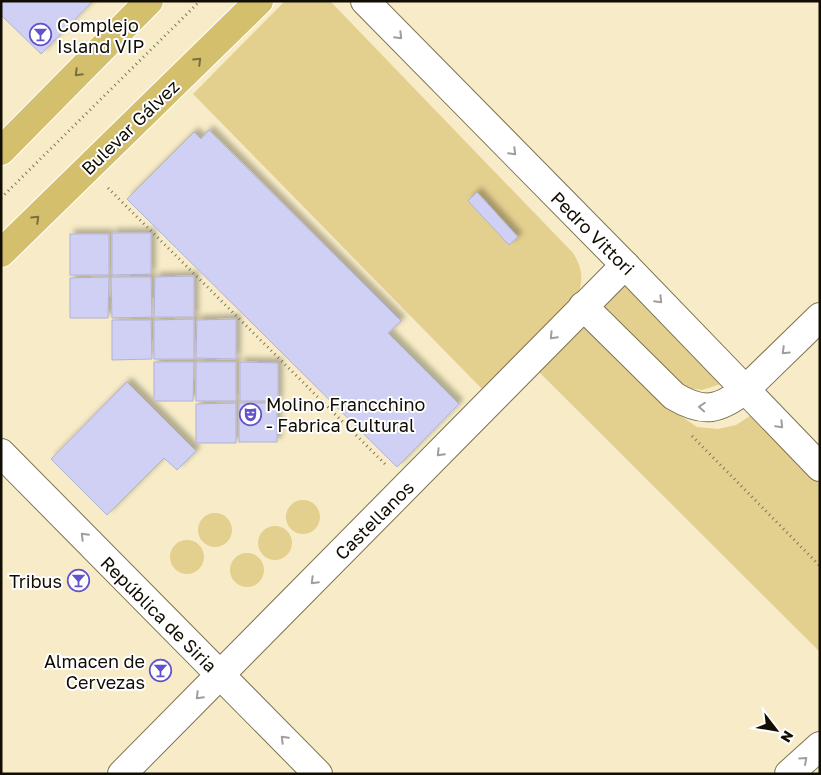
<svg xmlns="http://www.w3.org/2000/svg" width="821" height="775" font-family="'Golos Text',sans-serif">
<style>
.green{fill:#e3cf8e}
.building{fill:#cfd0f4;stroke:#b1b2d4;filter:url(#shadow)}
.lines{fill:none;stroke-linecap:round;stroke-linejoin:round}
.minor-casing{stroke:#7e7353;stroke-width:30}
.tertiary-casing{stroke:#7e7353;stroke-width:30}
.primary-casing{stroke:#fff;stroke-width:30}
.path{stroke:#7d765f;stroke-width:3;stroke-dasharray:1 4;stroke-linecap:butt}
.minor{stroke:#fff;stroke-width:28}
.tertiary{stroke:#fff;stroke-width:28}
.primary{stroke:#d4bf6d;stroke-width:28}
.oneway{stroke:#a09e9a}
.oneway2{stroke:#7c6f3d}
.labels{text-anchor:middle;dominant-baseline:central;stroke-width:4;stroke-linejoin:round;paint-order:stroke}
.poi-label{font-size:18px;fill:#110d03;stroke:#fff;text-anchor:start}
.street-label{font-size:18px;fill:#110d03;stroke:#fff}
</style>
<defs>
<filter id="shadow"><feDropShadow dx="4.5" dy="-4.5" stdDeviation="2.5" flood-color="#0004"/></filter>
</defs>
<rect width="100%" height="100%" fill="#f7ecc7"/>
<g class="green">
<path d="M285 1H330L573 253C584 271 584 283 574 302L485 392 193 94Z"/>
<path d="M623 280 724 383 702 390 688 388 671 380 596 307Z"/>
<path d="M583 321 672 410 697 427 718 429 736 425 753 414 820 484V652L535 368Z"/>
<circle cx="303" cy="517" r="17"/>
<circle cx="215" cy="530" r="17"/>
<circle cx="275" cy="543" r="17"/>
<circle cx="187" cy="557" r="17"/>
<circle cx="247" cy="570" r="17"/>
</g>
<g class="building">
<path d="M1 1H93L41 54 1 15Z"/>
<path d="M209 130 401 321 388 333 459 404 397 467 127 199 194 132 201 139Z"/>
<path d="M477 192 518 237 509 245 468 201Z"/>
<path d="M112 233H151V274L112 275Z"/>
<rect x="70" y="234" width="39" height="41"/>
<path d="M194 276V317H154L155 277Z"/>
<path d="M109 277 108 318H70V278Z"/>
<path d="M111 277H151L152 317 112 318Z"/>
<path d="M194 319V359H154V320Z"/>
<path d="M236 319V359L196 358 197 320Z"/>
<path d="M112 320H151L152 359 112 360Z"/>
<path d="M154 362H194L193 401H154Z"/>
<rect x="196" y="362" width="40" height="39"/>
<path d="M240 362 278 363V401H240Z"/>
<path d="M127 382 196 451 177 470 164 458 107 515 51 459Z"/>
<path d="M236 403V443H196V404Z"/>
<rect x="239" y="403" width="38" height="39"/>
</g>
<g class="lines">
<defs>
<g id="minor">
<path d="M583 306 674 396C704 414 719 410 746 389"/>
<path d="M1 453 318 774"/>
<path d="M122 774 625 265"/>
<path d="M789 774 820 746"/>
</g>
<g id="tertiary">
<path d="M365 1 625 265 820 467"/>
<path d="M746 389 820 317"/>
</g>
<g id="primary">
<path d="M1 151 149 1"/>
<path d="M1 253 259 1"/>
</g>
</defs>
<use href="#minor" class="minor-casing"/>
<use href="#tertiary" class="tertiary-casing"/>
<use href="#primary" class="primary-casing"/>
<g class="path">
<path d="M108 188 387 466"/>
<path d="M1 198 200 1"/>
<path d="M692 436 820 566"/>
</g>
<use href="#minor" class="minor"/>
<use href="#tertiary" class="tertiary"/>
<use href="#primary" class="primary"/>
</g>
<defs><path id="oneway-chevron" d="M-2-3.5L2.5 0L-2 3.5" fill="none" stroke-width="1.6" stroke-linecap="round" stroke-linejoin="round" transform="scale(1.25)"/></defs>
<g class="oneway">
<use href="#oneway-chevron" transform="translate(399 36) rotate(45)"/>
<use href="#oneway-chevron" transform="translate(513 152) rotate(45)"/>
<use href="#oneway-chevron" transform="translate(659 300) rotate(46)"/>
<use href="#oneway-chevron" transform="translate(553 336) rotate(134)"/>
<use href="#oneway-chevron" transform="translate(785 351) rotate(136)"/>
<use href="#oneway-chevron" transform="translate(702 407) rotate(-176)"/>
<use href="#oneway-chevron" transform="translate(780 425) rotate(46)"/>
<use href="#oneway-chevron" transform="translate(440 453) rotate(134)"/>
<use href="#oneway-chevron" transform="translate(84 536) rotate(-135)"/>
<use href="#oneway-chevron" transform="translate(314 581) rotate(135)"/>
<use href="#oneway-chevron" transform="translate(199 696) rotate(135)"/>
<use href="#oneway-chevron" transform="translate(284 739) rotate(-135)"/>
<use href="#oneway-chevron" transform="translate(804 760) rotate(-42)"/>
</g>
<g class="oneway2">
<use href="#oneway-chevron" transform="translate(198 61) rotate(-44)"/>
<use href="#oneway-chevron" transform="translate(78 73) rotate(135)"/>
<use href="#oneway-chevron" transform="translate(36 219) rotate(-44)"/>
</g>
<defs>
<symbol id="bar-ring" viewBox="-11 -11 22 22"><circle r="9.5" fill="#fff" stroke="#6153cb" stroke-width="1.5"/><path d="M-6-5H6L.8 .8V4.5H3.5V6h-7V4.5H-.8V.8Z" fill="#6153cb"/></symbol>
<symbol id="theatre-ring" viewBox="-11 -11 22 22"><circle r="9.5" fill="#fff" stroke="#6153cb" stroke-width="1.5"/><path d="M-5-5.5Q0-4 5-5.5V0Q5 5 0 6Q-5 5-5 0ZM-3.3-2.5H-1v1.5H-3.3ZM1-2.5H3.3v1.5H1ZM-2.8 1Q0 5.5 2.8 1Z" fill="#6153cb"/></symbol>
</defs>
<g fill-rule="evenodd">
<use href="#bar-ring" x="28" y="22" width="25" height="25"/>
<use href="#theatre-ring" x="238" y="402" width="25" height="25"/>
<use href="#bar-ring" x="66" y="568" width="25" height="25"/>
<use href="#bar-ring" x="148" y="658" width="25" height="25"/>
</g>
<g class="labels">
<g class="poi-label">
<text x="57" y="25">Complejo<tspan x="57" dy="21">Island VIP</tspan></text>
<text x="266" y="404">Molino Francchino<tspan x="266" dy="21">- Fabrica Cultural</tspan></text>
<text x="62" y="581" text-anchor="end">Tribus</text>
<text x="145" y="661" text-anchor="end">Almacen de<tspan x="145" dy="21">Cervezas</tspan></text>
</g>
<g class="street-label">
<text transform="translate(130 127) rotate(-44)">Bulevar Gálvez</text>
<text transform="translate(593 233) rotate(45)">Pedro Vittori</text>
<text transform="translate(374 520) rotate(-45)">Castellanos</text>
<text transform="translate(159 614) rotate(45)">República de Siria</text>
</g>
</g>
<rect width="821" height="775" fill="none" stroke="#110d03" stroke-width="5"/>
<g transform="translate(776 730) rotate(121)" stroke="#ffffff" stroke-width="4" paint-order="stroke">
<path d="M0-4L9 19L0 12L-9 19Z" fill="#110d03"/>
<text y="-8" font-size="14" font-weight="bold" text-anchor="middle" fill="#110d03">N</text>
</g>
</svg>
